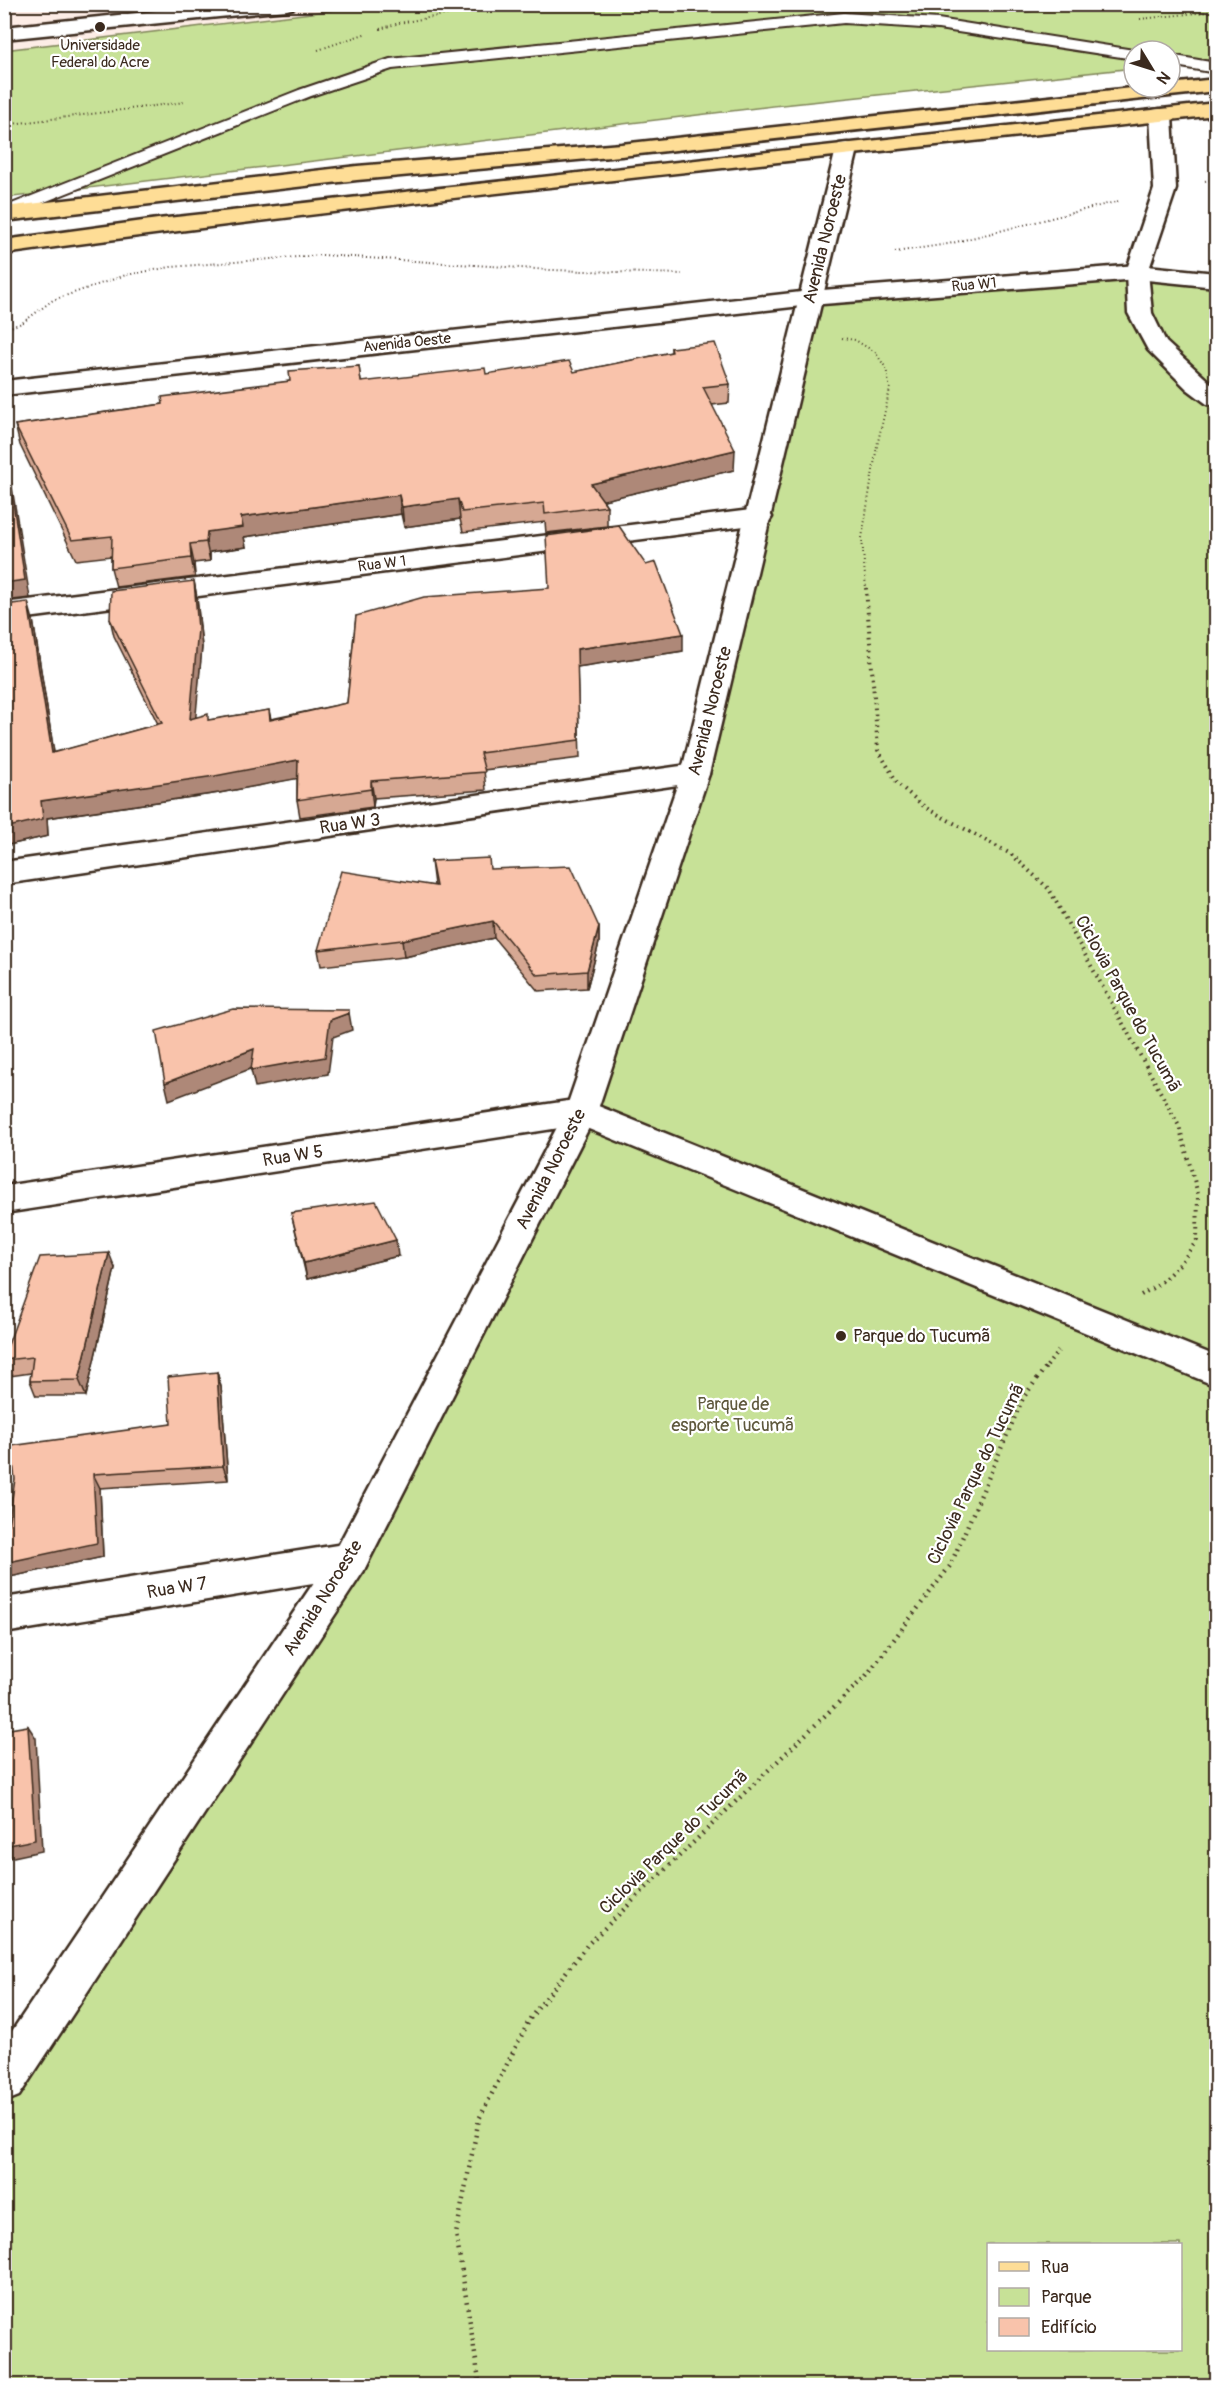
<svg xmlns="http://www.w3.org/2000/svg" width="1221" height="2390" font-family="Pangolin,sans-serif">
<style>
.built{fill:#fdede6}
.green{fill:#c7e197;stroke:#81865a;stroke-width:1.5;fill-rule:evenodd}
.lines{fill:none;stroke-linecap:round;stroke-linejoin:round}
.lane-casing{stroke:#3b2a1e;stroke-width:4}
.street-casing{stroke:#3b2a1e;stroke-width:5}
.secondary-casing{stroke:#3b2a1e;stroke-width:5}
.primary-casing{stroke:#3b2a1e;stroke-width:5}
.path-far2{stroke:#3b2a1e;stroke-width:2;stroke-dasharray:1 3;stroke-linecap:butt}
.path-far1{stroke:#3b2a1e;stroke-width:4;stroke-dasharray:1.5 4.5;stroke-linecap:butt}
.path{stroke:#3b2a1e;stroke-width:4.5;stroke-dasharray:1.5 5;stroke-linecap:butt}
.lane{fill:#fff;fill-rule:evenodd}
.street{fill:#fff;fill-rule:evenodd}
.secondary{fill:#fff;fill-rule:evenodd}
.primary{fill:#fedd96;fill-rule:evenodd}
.wall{fill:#d6a893;stroke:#3b2a1e;stroke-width:1.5}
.shaded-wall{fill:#ae8878;stroke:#3b2a1e;stroke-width:1.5}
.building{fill:#f9c3ab;stroke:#3b2a1e;stroke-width:1.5}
.poi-dot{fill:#3b2a1e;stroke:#fff;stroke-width:2}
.labels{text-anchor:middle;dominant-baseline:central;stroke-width:4.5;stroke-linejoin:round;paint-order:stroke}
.far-poi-label{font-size:15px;fill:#3b2a1e;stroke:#fff}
.far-street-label{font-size:15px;fill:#3b2a1e;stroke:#fff}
.street-label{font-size:18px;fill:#3b2a1e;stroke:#fff}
.poi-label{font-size:18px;fill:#3b2a1e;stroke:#fff;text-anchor:start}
.park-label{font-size:18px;fill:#5e583c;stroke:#fff}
</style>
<rect width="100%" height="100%" fill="#fff"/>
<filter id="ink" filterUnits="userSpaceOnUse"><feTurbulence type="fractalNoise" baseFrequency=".0167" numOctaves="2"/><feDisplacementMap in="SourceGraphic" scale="12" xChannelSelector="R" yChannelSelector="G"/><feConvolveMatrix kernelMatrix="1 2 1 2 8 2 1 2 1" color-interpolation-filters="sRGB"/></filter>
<g filter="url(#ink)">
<g class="built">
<path d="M5 4 386 5 5 50Z"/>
<path d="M992 5H1140L1074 7 1026 12Z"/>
</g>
<g class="green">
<path d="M386 4H992L1026 12 1074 7 1216 5V59L1170 64V51H1134V68L773 106 5 198 4 50Z"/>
<path d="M1137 272 1216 280V2385L5 2386V2081L350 1560 581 1112 695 774 810 298ZM988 2244H1180V2350H988Z"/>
</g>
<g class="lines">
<defs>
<g id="lane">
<path d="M844 13 938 19 1140 51H1134V59L938 29 844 23 392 69 311 96 4 218V207L299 90 390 59Z"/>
<path d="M1170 55 1216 63V73L1170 65Z"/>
</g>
<g id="street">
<path d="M223 4H297L294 8 287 10 4 39V27Z"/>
<path d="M1137 265 1216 273V287L1137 279 810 305 4 395V381L810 291Z"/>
<path d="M759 509 768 511 772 517 768 523 4 621V603Z"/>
<path d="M695 764 705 767 709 774 705 781 4 884V862Z"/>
<path d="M581 1099 1216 1356V1386L579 1125 4 1213V1186Z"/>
<path d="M350 1543 363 1548 368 1560 363 1572 350 1577 4 1633V1598Z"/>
</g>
<g id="secondary">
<path d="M1161 109 1169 110 1172 115 1176 189 1148 272 1152 313 1166 342 1216 388V406L1207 404 1187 389 1148 350 1128 313 1126 272 1154 189 1150 115 1153 110Z"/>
<path d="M847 143 855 144 858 149 709 774 597 1112 363 1572 19 2096 4 2102V2043L337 1548 565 1112 681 774 836 149 839 144Z"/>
</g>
<g id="primary">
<path d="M1216 79V91L621 156 357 180 4 221V207L357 166 621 144 1140 87H1170V84Z"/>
<path d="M1216 103V115C812 159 407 199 4 254V240L158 219Z"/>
</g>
</defs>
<use href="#lane" class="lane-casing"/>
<use href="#street" class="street-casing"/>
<use href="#secondary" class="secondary-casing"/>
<use href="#primary" class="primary-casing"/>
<g class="path-far2">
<path d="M1075 9 1152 4"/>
<path d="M1140 19 1216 11"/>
<path d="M380 29 399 23 507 4"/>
<path d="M318 50 367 33"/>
<path d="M4 125 185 102"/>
<path d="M1205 181 1216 179"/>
<path d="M895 252 948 244 1119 201"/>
<path d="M4 329 22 323 53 300 126 275 171 267 322 255 551 270 682 274"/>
<path d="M842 338 855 340 875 352 886 368 890 389 877 446 862 538 866 589"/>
</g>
<g class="path-far1">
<path d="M866 588 878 750 898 784 926 808 1011 854 1049 889 1179 1126 1198 1194 1197 1240 1181 1263 1159 1284 1141 1295"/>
<path d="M1047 1366 1058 1351"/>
</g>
<path class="path" d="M480 2386 456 2234 479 2119 531 2017 588 1944 866 1676 950 1566 1023 1398 1048 1364"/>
<use href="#lane" class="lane"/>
<use href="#street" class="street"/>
<use href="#secondary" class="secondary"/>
<use href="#primary" class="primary"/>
</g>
<g class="wall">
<path d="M671 348 730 384 729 403 712 405 734 470 603 500 607 506V526L546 533 545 522 463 532 460 519 404 527 401 514 244 537 246 547 210 552V561L194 563 195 577 116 587 111 568V556L76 560 20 445 15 425 163 404 290 381 359 366 361 382 486 374 574 372 671 352Z"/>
<path d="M194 581 197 598 202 647 195 717 210 720 269 710 271 719 347 703 356 616 683 651 577 667 580 758 484 770 486 790 374 798 373 807 300 817 297 800V778L219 793 47 818 48 836 4 846V605L33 620 54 753 158 724 114 636 110 619Z"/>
<path d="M431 861 490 869 599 927V943L587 988 538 991 494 938 404 957 321 966 318 950 434 885Z"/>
<path d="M291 1213 398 1256 307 1279Z"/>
<path d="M115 1268 86 1396H36L30 1381 31 1373 10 1376 4 1363V1356Z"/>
<path d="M217 1372 221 1387 228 1480 100 1488 103 1557 10 1577 4 1566V1553L15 1479 171 1424Z"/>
</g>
<g class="shaded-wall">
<path d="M4 438 30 598 4 601Z"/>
<path d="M735 450 734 470 591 503V484Z"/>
<path d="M399 495 401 514 244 537 246 547 210 552V561L206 542 207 532 241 517Z"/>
<path d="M458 499 460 519 404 527 402 507Z"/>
<path d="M190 544 194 563 195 577 191 558Z"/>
<path d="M194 581 197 598 202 647 194 737 190 719Z"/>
<path d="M28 602 33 620 57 771 52 753Z"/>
<path d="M683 634V651L577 667V649Z"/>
<path d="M298 760 300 778 219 793 47 818 48 836 4 846V828L41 801Z"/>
<path d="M371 781 374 798 373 807 371 789Z"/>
<path d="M493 921 494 938 404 957 402 940Z"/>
<path d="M599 927V943L587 988V971Z"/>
<path d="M349 1013 352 1030 333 1037 328 1074 255 1087 251 1070 330 1020Z"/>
<path d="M254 1049 258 1066 169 1100 165 1083Z"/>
<path d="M396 1240 398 1256 307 1279 304 1263Z"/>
<path d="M109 1253 115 1268 86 1396 79 1380Z"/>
<path d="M217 1372 221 1387 228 1480 223 1466Z"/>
<path d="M93 1474 100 1488 103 1557 10 1577 4 1566V1563Z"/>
<path d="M28 1726 36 1738 42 1851 4 1859V1846Z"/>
</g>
<g class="building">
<path d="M715 343 730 384 703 387 735 450 591 484 607 506 545 514 544 503 462 512 458 499 402 507 399 495 241 517 243 527 207 532 206 542 190 544 191 558 111 568 112 536 72 540 15 425 163 404 162 397 290 381 289 371 359 366 361 382 485 368 486 374 569 361 574 372 672 352 671 348Z"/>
<path d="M4 447 25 580 4 583Z"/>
<path d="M619 526 646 565 656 562 683 634 577 649 579 740 480 753 485 772 371 781V789L297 800 298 760 215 776 41 801 43 819 4 828V605L28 602 52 753 162 723 110 619 111 591 194 581 198 629 190 719 208 714V720L269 710 270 720 347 703 356 616 424 597 549 588 546 536Z"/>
<path d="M489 858 490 869 571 866 599 927 587 971 537 975 493 921 402 940 318 950 341 871 436 886 431 861Z"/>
<path d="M233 1009 349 1010V1013L330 1020 325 1057 251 1070 254 1049 165 1083 156 1031Z"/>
<path d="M376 1201 396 1240 304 1263 291 1213Z"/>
<path d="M109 1253 79 1380 30 1381 33 1357 4 1360V1356L40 1257Z"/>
<path d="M217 1372 223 1466 93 1474 97 1543 4 1563V1553L15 1479 11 1446 171 1424 168 1377Z"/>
<path d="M28 1726 35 1840 4 1846V1730Z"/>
</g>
</g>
<g class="poi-dot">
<circle cx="100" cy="27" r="6"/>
<circle cx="841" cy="1336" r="6"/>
</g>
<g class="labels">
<g class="far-poi-label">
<text x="100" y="45">Universidade<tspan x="100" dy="17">Federal do Acre</tspan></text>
</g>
<g class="far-street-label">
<text transform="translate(974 285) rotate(-5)">Rua W1</text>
<text transform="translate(407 343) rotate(-6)">Avenida Oeste</text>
<text transform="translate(382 564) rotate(-7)">Rua W 1</text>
</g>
<g class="street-label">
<text transform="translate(825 239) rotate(-76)">Avenida Noroeste</text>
<text transform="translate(710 711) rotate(-76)">Avenida Noroeste</text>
<text transform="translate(350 824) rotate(-8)">Rua W 3</text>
<text transform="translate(1128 1004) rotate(61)">Ciclovia Parque do Tucumã</text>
<text transform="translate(293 1156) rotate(-9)">Rua W 5</text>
<text transform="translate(551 1169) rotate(-63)">Avenida Noroeste</text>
<text transform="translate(976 1474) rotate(-64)">Ciclovia Parque do Tucumã</text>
<text transform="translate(177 1588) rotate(-9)">Rua W 7</text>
<text transform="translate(323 1598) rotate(-58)">Avenida Noroeste</text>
<text transform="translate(674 1842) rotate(-44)">Ciclovia Parque do Tucumã</text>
</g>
<g class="poi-label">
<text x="853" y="1336">Parque do Tucumã</text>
</g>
<g class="park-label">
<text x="733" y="1404">Parque de<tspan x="733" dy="21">esporte Tucumã</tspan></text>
</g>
</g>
<rect width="1221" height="2390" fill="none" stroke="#fff" stroke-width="24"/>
<rect x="12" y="12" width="1197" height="2366" fill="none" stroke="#3b2a1e" stroke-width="2" filter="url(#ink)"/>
<rect x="987" y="2243" width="195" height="108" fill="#ffffff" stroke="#b1aaa5" stroke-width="1.5"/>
<rect x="999" y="2262" width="30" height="9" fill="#fedd96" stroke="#b1aaa5" stroke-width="1.5"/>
<text x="1041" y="2273" font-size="18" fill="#3b2a1e">Rua</text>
<rect x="999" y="2288" width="30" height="18" fill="#c7e197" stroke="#b1aaa5" stroke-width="1.5"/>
<text x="1041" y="2303" font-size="18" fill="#3b2a1e">Parque</text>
<rect x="999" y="2318" width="30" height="18" fill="#f9c3ab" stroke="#b1aaa5" stroke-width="1.5"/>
<text x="1041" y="2333" font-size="18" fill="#3b2a1e">Edifício</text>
<g transform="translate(1152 69) rotate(128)"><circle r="28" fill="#ffffff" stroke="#b1aaa5" stroke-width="1.5"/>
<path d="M0-4.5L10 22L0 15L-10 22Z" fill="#3b2a1e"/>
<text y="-9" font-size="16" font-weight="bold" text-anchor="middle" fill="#3b2a1e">N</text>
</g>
</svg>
